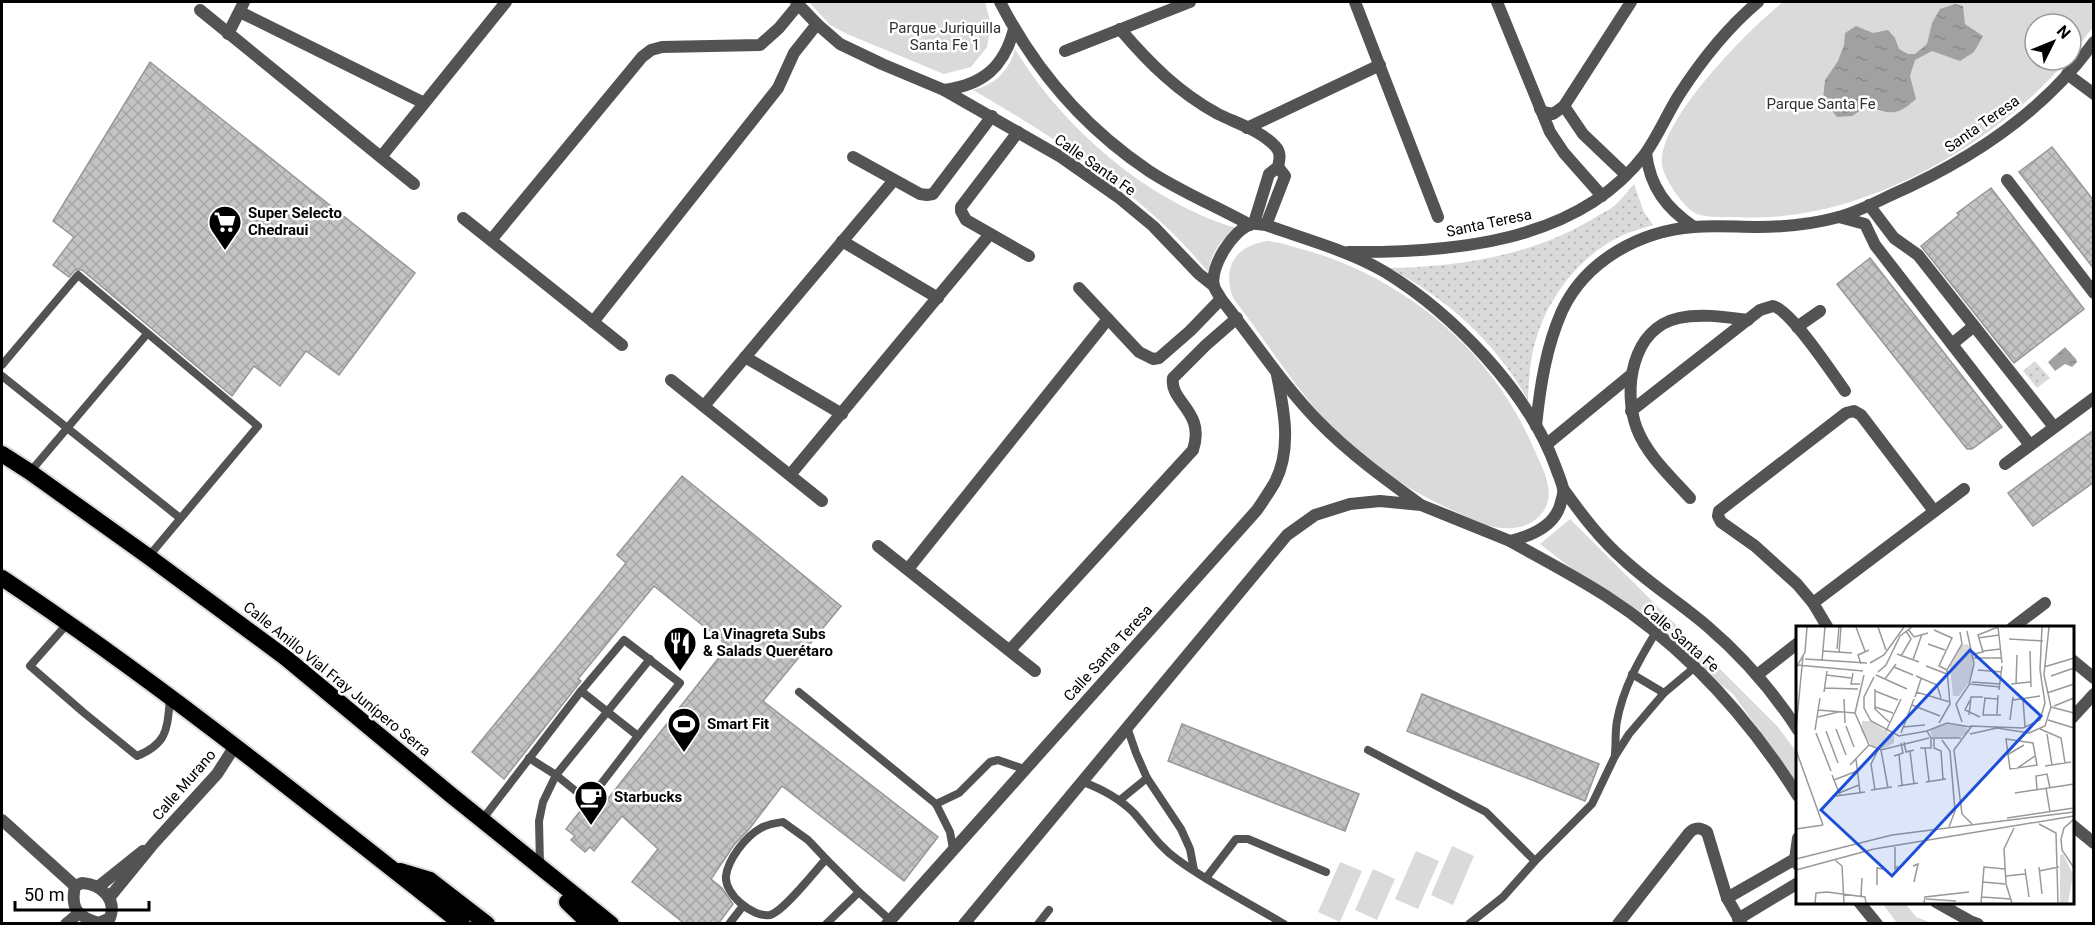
<svg xmlns="http://www.w3.org/2000/svg" width="2095" height="925" font-family="Roboto,sans-serif">
<style>
.grass{fill:url(#grass-dots)}
.green{fill:#dadada}
.water{fill:url(#water-ripples)}
.building{fill:url(#building-cross-hatch);stroke:#979797;stroke-width:1.5}
.lines{fill:none;stroke-linecap:round;stroke-linejoin:round}
.trunk-casing{stroke:#dbdbdb;stroke-width:20}
.service{stroke:#535353;stroke-width:8}
.minor{stroke:#535353;stroke-width:12}
.trunk{stroke:#000;stroke-width:16}
.labels{text-anchor:middle;dominant-baseline:central;stroke-width:5;stroke-linejoin:round;paint-order:stroke}
.park-label{font-size:15px;fill:#313131;stroke:#fff}
.street-label{font-size:15px;fill:#000;stroke:#fff}
.poi-label{font-size:15px;font-weight:bold;fill:#000;stroke:#fff;text-anchor:start}
.inset-road{fill:none;stroke:#999;stroke-width:1.5}
.view{fill:#1d4ed8;fill-opacity:0.15;stroke:#1d4ed8;stroke-width:3}
.inset-edge{fill:none;stroke:#000;stroke-width:3}
</style>
<defs>
<pattern id="grass-dots" width="8" height="8" patternUnits="userSpaceOnUse" patternTransform="scale(1.5)"><rect width="8" height="8" fill="#dadada"/><path d="M2 2h.1M6 6h.1" fill="none" stroke="#b9b9b9" stroke-width="1.8" stroke-linecap="round"/></pattern>
<pattern id="water-ripples" width="26" height="14" patternUnits="userSpaceOnUse" patternTransform="scale(1.5)"><rect width="26" height="14" fill="#a1a1a1"/><path d="M2 4q2-2 4 0t4 0M15 11q2-2 4 0t4 0" fill="none" stroke="#898989"/></pattern>
<pattern id="building-cross-hatch" width="8" height="8" patternUnits="userSpaceOnUse" patternTransform="scale(1.5)"><rect width="8" height="8" fill="#c3c3c3"/><path d="M0 0l8 8M0 8l8-8" fill="none" stroke="#a6a6a6"/></pattern>
</defs>
<rect width="100%" height="100%" fill="#fff"/>
<g class="grass">
<path d="M1634 184 1644 212 1653 225C1641 229 1628 232 1617 238 1580 257 1550 295 1537 336 1530 356 1529 379 1528 400 1496 343 1447 298 1389 268 1460 267 1535 255 1596 217 1602 213 1610 210 1615 205 1622 199 1628 191 1634 184Z"/>
<path d="M2035 361 2050 378 2037 388 2023 371Z"/>
</g>
<g class="green">
<path d="M809 2H985L991 25 987 47 971 67 944 74 847 34 830 25Z"/>
<path d="M1783 2H2093V27L2071 56V24H2035V60H2067C1992 148 1855 225 1737 217 1725 217 1711 218 1700 215 1689 212 1681 200 1674 191 1668 180 1660 170 1662 157 1667 112 1748 30 1783 2Z"/>
<path d="M1015 49C1063 128 1147 201 1236 228 1220 241 1212 252 1208 272 1145 195 1059 140 973 90 996 84 1009 71 1015 49Z"/>
<path d="M1267 241C1278 242 1287 245 1298 248 1401 275 1492 349 1534 449 1541 465 1552 484 1548 501 1540 529 1507 533 1484 524 1427 501 1375 472 1332 428 1295 388 1266 341 1233 298 1222 267 1235 246 1267 241Z"/>
<path d="M1570 519 1778 727 1798 754V784L1733 694 1540 544Z"/>
<path d="M1452 846 1474 856 1453 905 1431 895Z"/>
<path d="M1416 851 1439 861 1418 909 1395 899Z"/>
<path d="M1340 862 1362 871 1340 922 1318 912Z"/>
<path d="M1373 869 1395 879 1377 920 1355 910Z"/>
<path d="M1882 903H1905L1916 917 1932 923H1897Z"/>
</g>
<g class="water">
<path d="M1955 4 1963 6 1965 24 1983 36 1974 52 1960 61 1932 51 1915 60 1910 76 1916 99C1896 117 1891 114 1867 106L1852 116 1837 117 1823 99 1825 80 1838 61 1844 45 1845 33 1856 26 1873 33 1888 30 1895 38 1899 49 1908 54H1915L1927 44 1932 23 1940 9Z"/>
<path d="M2065 347 2076 359 2077 362 2072 367 2065 364 2055 371 2048 362Z"/>
</g>
<g class="building">
<path d="M150 62 415 273 339 375 306 351 280 386 254 366 232 396 82 270H75L69 277 53 265 74 237 53 221Z"/>
<path d="M2052 147 2094 201V269L2019 172Z"/>
<path d="M1991 188 2084 309 2014 363 1921 246 1959 215 1957 213Z"/>
<path d="M1870 258 2002 427 1972 449H1967L1837 284Z"/>
<path d="M2094 430V482L2033 526 2008 493Z"/>
<path d="M682 476 841 606 763 701 938 837 904 881 782 786 750 828 734 845 711 879 722 888 733 904 718 924H685L632 882 658 849 622 816 594 851 590 847 585 852 571 840 575 836 566 829 584 806H591L597 800 603 805 728 646 654 586 578 679 581 681 504 779 472 752 626 563 617 555Z"/>
<path d="M1422 694 1599 764 1585 801 1407 731Z"/>
<path d="M1182 724 1359 794 1345 831 1168 761Z"/>
</g>
<g class="lines">
<defs>
<g id="trunk">
<path d="M2 454 30 472 149 557 286 658 451 795 611 924"/>
<path d="M2 578C161 684 311 805 462 924"/>
<path d="M400 871 430 880 487 924"/>
<path d="M567 902 590 924"/>
</g>
</defs>
<use href="#trunk" class="trunk-casing"/>
<g class="service">
<path d="M2 365 78 275 258 426 149 556"/>
<path d="M2 376 180 518"/>
<path d="M30 472 147 334"/>
<path d="M68 623 30 666 83 712 137 756C168 743 167 729 170 699"/>
<path d="M1632 674 1664 693"/>
<path d="M799 692 936 804 950 832 953 849"/>
<path d="M1127 727 1136 753 1147 778 1181 829 1190 849 1194 870"/>
<path d="M1368 750 1486 812 1535 861"/>
<path d="M1615 753C1616 743 1615 731 1617 721 1623 688 1639 660 1656 632"/>
<path d="M529 758 556 775 588 801 638 736 581 691"/>
<path d="M1083 782C1102 789 1119 798 1134 813 1148 829 1159 847 1178 860 1211 884 1249 903 1284 924"/>
<path d="M1120 800 1147 778"/>
<path d="M936 804 959 793 990 762 998 760 1024 769"/>
<path d="M482 820 581 691 624 640 680 683 638 736"/>
<path d="M783 822 808 840 826 859C816 870 783 912 770 915 753 918 724 894 726 876 728 859 746 836 761 828 768 824 776 823 783 822Z"/>
<path d="M826 859 859 892 890 920"/>
<path d="M540 865 539 821 543 802 556 775 650 659"/>
<path d="M1206 878 1236 839H1248L1326 872"/>
<path d="M729 924 743 906"/>
<path d="M826 924 859 892"/>
<path d="M1038 924 1049 910"/>
<path d="M1469 924 1503 897 1535 861 1592 804 1615 756 1629 734 1664 693 1695 667"/>
</g>
<g class="minor">
<path d="M796 2 817 24 840 44 882 64 944 90 1061 157 1118 197 1153 226 1199 274 1214 286"/>
<path d="M1000 2C1035 70 1085 128 1149 171 1181 192 1216 206 1250 225"/>
<path d="M1355 2 1438 217"/>
<path d="M1497 2 1550 132 1564 153 1602 196"/>
<path d="M200 10 414 184"/>
<path d="M240 12 424 103"/>
<path d="M1120 29C1149 63 1179 93 1218 114 1236 123 1260 130 1275 146 1281 152 1280 158 1278 167L1269 174 1254 223"/>
<path d="M228 34 244 2"/>
<path d="M1065 51 1190 2"/>
<path d="M2067 74 2094 94"/>
<path d="M944 90C983 85 1004 67 1014 29"/>
<path d="M1564 106 1583 134 1626 175"/>
<path d="M1540 109 1543 112 1553 114 1564 106 1631 2"/>
<path d="M1247 128 1380 65"/>
<path d="M1018 132 961 207V211L966 220 1029 256"/>
<path d="M1646 153C1650 187 1666 208 1694 227"/>
<path d="M381 157 506 2"/>
<path d="M853 157 920 194 927 195 933 194 992 116"/>
<path d="M2007 180 2094 293"/>
<path d="M1869 205 1894 238 1918 255 2054 427"/>
<path d="M1839 217 1865 224 1875 245 2030 445"/>
<path d="M463 218 622 345"/>
<path d="M1266 225 1285 176 1278 167"/>
<path d="M491 240 642 57 651 50 662 47 760 45 779 28 798 5"/>
<path d="M842 241 938 298"/>
<path d="M1348 252C1451 253 1578 243 1645 154 1658 136 1667 114 1679 95 1701 61 1727 28 1758 2"/>
<path d="M1079 288 1139 352 1153 359 1159 358 1190 331 1221 299"/>
<path d="M593 322 778 88 794 53 817 24"/>
<path d="M1797 327 1820 311"/>
<path d="M1952 344 1974 326"/>
<path d="M745 357 842 414"/>
<path d="M671 380 822 501"/>
<path d="M704 406 894 180"/>
<path d="M1631 411 1760 310 1773 306C1791 310 1832 373 1845 391"/>
<path d="M1536 426C1540 387 1546 347 1562 311 1586 260 1640 231 1694 227 1715 225 1737 227 1758 227 1784 227 1813 224 1839 217 1856 212 1873 204 1889 196 1967 162 2044 112 2094 42"/>
<path d="M1547 444 1631 375"/>
<path d="M2005 464 2094 398"/>
<path d="M790 475 990 234"/>
<path d="M1564 490C1582 515 1600 539 1624 560 1650 584 1680 603 1707 626 1742 656 1773 691 1798 730"/>
<path d="M1690 498C1671 477 1647 455 1637 429 1622 390 1632 328 1679 318 1701 313 1726 317 1748 320"/>
<path d="M1510 541C1542 559 1575 576 1606 596 1685 647 1748 717 1798 796"/>
<path d="M878 546 1035 671"/>
<path d="M908 569 1108 319"/>
<path d="M1813 603 1964 489"/>
<path d="M1828 628 1813 603 1797 584 1755 546 1721 522 1718 516 1719 511 1846 413 1854 411 1861 415 1934 511"/>
<path d="M2012 628 2045 603"/>
<path d="M1010 650 1193 450C1206 411 1169 402 1173 378L1206 345 1237 318"/>
<path d="M2072 660 2094 678"/>
<path d="M1757 675 1798 643"/>
<path d="M2072 718 2094 694"/>
<path d="M2 820 75 886"/>
<path d="M2072 825 2094 843"/>
<path d="M1798 838 1795 859 1798 865"/>
<path d="M82 883C101 884 117 899 110 918L99 923C78 917 70 909 75 886Z"/>
<path d="M98 887 143 851"/>
<path d="M109 898 154 843 217 774 235 746"/>
<path d="M1727 898 1795 859"/>
<path d="M1859 902 1877 924"/>
<path d="M1936 902 1970 921 1978 924"/>
<path d="M1738 919 1798 883"/>
<path d="M66 924 79 913"/>
<path d="M887 924 1257 510C1263 501 1270 491 1275 482 1292 449 1284 410 1277 375"/>
<path d="M964 924 1287 535 1315 515 1350 504 1380 501 1421 505 1510 541C1531 536 1556 526 1561 502 1562 498 1564 493 1563 489 1562 482 1558 474 1556 468 1529 392 1452 313 1385 272 1350 251 1304 239 1266 225 1261 225 1256 223 1252 224 1233 229 1209 268 1214 286 1215 290 1219 295 1221 299 1254 340 1282 384 1318 421 1349 453 1385 479 1421 505"/>
<path d="M1618 924 1689 833C1695 827 1700 827 1707 832L1727 898 1742 924"/>
</g>
<use href="#trunk" class="trunk"/>
</g>
<defs>
<symbol id="supermarket-pin" viewBox="-11 -11 22 30"><path d="M0 17L-7.5 6A9.5 9.5 0 1 1 7.5 6Z" fill="#000" stroke="#fff"/><path d="M-6-5.5h2.5l.6 2H6L4.5 2H-2.5L-4.4-4H-6ZM-1.5 3.2a1.3 1.3 0 1 0 .1 0ZM3 3.2a1.3 1.3 0 1 0 .1 0Z" fill="#fff"/></symbol>
<symbol id="restaurant-pin" viewBox="-11 -11 22 30"><path d="M0 17L-7.5 6A9.5 9.5 0 1 1 7.5 6Z" fill="#000" stroke="#fff"/><path d="M-5-6h1v4h1v-4h1v4h1v-4h1v5L-1.5 .5V6h-2V.5L-5-1ZM5-6V6H3V1.5H1.5Q1.5-4 5-6Z" fill="#fff"/></symbol>
<symbol id="stadium-pin" viewBox="-11 -11 22 30"><path d="M0 17L-7.5 6A9.5 9.5 0 1 1 7.5 6Z" fill="#000" stroke="#fff"/><path d="M0-5a6.5 5 0 1 0 0 10a6.5 5 0 1 0 0-10ZM-3.5-1.8h7v3.6h-7Z" fill="#fff"/></symbol>
<symbol id="cafe-pin" viewBox="-11 -11 22 30"><path d="M0 17L-7.5 6A9.5 9.5 0 1 1 7.5 6Z" fill="#000" stroke="#fff"/><path d="M-5.5-4.5H6V0H3Q3 3.5 0 3.5H-2.5Q-5.5 3.5-5.5 0ZM3-3.2v2h1.7v-2ZM-6 4.5H4V6H-6Z" fill="#fff"/></symbol>
</defs>
<g fill-rule="evenodd">
<use href="#supermarket-pin" x="206" y="203" width="38" height="52"/>
<use href="#restaurant-pin" x="661" y="624" width="38" height="52"/>
<use href="#stadium-pin" x="665" y="705" width="38" height="52"/>
<use href="#cafe-pin" x="572" y="778" width="38" height="52"/>
</g>
<g class="labels">
<g class="park-label">
<text x="945" y="28">Parque Juriquilla<tspan x="945" dy="17">Santa Fe 1</tspan></text>
<text x="1821" y="104">Parque Santa Fe</text>
</g>
<g class="street-label">
<text transform="translate(1982 124) rotate(-35)">Santa Teresa</text>
<text transform="translate(1095 165) rotate(35)">Calle Santa Fe</text>
<text transform="translate(1489 223) rotate(-12)">Santa Teresa</text>
<text transform="translate(1681 638) rotate(41)">Calle Santa Fe</text>
<text transform="translate(1108 653) rotate(-48)">Calle Santa Teresa</text>
<text transform="translate(337 679) rotate(39)">Calle Anillo Vial Fray Junípero Serra</text>
<text transform="translate(184 785) rotate(-49)">Calle Murano</text>
</g>
<g class="poi-label">
<text x="248" y="213">Super Selecto<tspan x="248" dy="17">Chedraui</tspan></text>
<text x="703" y="634">La Vinagreta Subs<tspan x="703" dy="17">&amp; Salads Querétaro</tspan></text>
<text x="707" y="724">Smart Fit</text>
<text x="614" y="797">Starbucks</text>
</g>
</g>
<g transform="translate(1796 626)">
<rect width="278" height="278" fill="#fff"/>
<path d="M171 18 175 22 177 42 173 56 163 70H157L154 40 166 19ZM66 95H74L98 110V117L86 123 77 121 65 105ZM147 98 168 99 174 106 162 112 136 111 134 105ZM267 228 277 248 272 277H264V229Z" fill="#dadada"/>
<path class="inset-road" d="M60 1 69 25M82 1 90 24M202 1 206 37M112 3 118 11 132 7M138 4 156 12 143 40 151 44M182 12 203 9M213 13 247 15M132 18 149 24M41 23 43 1M27 25 56 27M187 25 205 23M234 25 235 61M43 27 45 1M101 28 123 36M178 28 187 26 182 9 202 1M105 30 115 13 110 5M178 32H206M9 33 71 37M117 34 126 8M26 35 29 1M74 37 88 29 108 1M65 38 62 29 73 24M1 39 67 45M130 40 151 48M98 41 117 49M248 41 278 32M0 42 9 26 11 1M182 44 206 46M82 46 90 39 104 10 116 1M57 47 55 58H64M30 49 55 52M68 49 59 87 73 119 85 124 133 112M80 49 111 63M120 50 141 59 145 72M255 50 278 42M78 51 68 71V82L75 95 103 110 131 105M89 53 100 38M176 56 204 58M174 58 204 61M215 58 234 56M220 58 221 29M28 62 62 63M79 63V83L93 96M203 64 206 40M79 65 102 74M28 66 31 45M120 66 154 76M251 67 278 58M119 71 125 53M48 73 49 97M202 73 189 72 187 89H205M227 73 229 101M174 74 169 84 184 91M217 74 244 70M116 79 144 90M258 80 278 72M79 81 97 87M255 81 278 87M22 84 59 87M201 88 202 69M173 89 175 71H187M22 91 42 86M214 94 217 71M252 94 278 102M166 96 160 78 173 59 178 38 171 5M143 97 154 78 151 44 166 18 164 6M50 100 58 121M174 100 227 102 244 94 249 77 244 44 246 1M107 101 129 99M0 103 7 30M40 103 50 129M244 103 265 112 269 137M19 104 24 72M30 105 42 137M90 105 105 73M20 107 35 145M105 107 118 73M174 108 201 102 233 107 249 100 255 81 248 49 253 1M251 108 256 139M165 112H135L131 105 151 97 175 101 158 124 166 188 176 198M138 113V122L145 125 147 153M210 113 237 117 241 139 214 143ZM146 114 154 125 159 185 153 201M108 116 110 126 118 124M124 122H135V112M129 122 133 155M0 124 27 199M85 124 92 162M114 125 118 158M103 129 106 159M211 129 228 119M98 130 107 127 105 117M60 133 64 166M54 139 73 119M249 140 275 136M220 143 239 130M36 149 44 169M38 154 61 145M130 156 150 153M102 160 122 157M250 162 254 186M75 164 96 161M79 164 75 138 82 124M241 164 240 150 251 148 254 162M43 167 63 159M219 167 278 158M40 170 69 166M211 192 278 182M278 193 268 202 265 213 266 224 278 242M243 198 260 207 262 277M0 203 27 199M99 219V243L102 240M0 233 96 209 278 186M39 234 46 240 48 277M117 240 122 238 118 256M243 241 246 268M229 243 233 271M0 244 78 223 278 190M243 245 263 241M210 250 229 248M187 256 209 258M81 259V242L87 243M65 270 66 252M186 271 215 273M130 273 160 275M19 277 20 267 31 266 69 271 70 277M128 277 129 271 173 266M185 277 188 241 209 243M216 277 210 258 208 223 218 202"/>
<path class="view" d="M174 24 245 90 96 250 25 184Z"/>
<rect width="278" height="278" class="inset-edge"/>
</g>
<rect width="2095" height="925" fill="none" stroke="#000000" stroke-width="6"/>
<g transform="translate(2053 42) rotate(47)"><circle r="28" fill="#ffffff" stroke="#999999" stroke-width="1.5"/>
<path d="M0-4.5L10 22L0 15L-10 22Z" fill="#000000"/>
<text y="-9" font-size="16" font-weight="bold" text-anchor="middle" fill="#000000">N</text>
</g>
<path d="M15 901v9h134v-9" fill="none" stroke="#000000" stroke-width="3"/>
<text x="24" y="901" font-size="18" fill="#000000" stroke="#ffffff" stroke-width="4.5" paint-order="stroke">50 m</text>
</svg>
